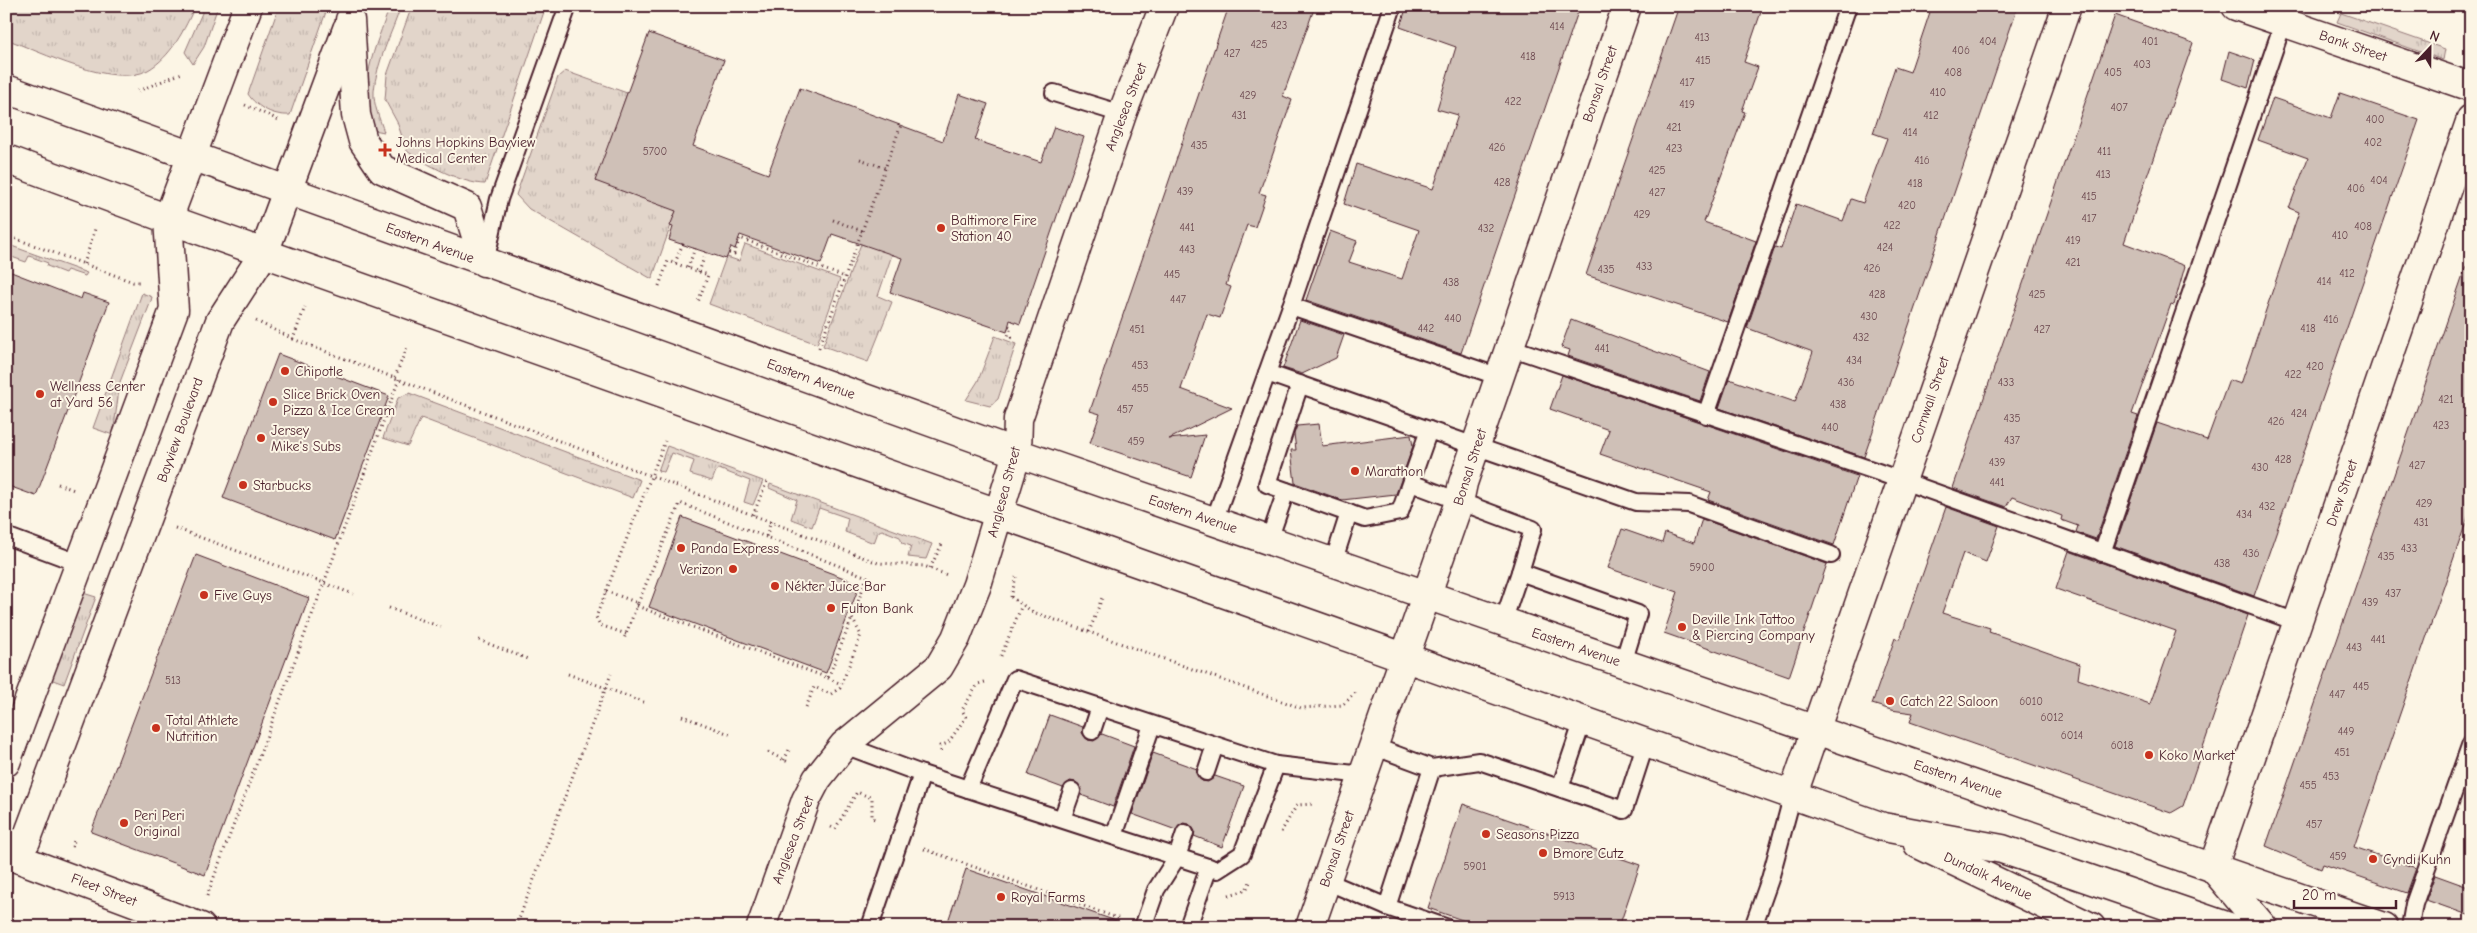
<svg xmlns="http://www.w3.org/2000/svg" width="2477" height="933" font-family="'Comic Neue',sans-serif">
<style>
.grass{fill:url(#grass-tufts);stroke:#967a7a}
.building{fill:#cfc0b7;stroke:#4a1f2b}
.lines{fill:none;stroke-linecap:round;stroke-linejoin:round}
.service-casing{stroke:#4a1f2b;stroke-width:20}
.minor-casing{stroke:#4a1f2b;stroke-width:31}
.tertiary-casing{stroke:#4a1f2b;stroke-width:31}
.primary-casing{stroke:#4a1f2b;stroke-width:31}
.path{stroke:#4a1f2b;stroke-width:3;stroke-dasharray:1 4;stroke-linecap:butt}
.service{stroke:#fcf5e5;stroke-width:16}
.minor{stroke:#fcf5e5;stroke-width:28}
.tertiary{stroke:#fcf5e5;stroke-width:28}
.primary{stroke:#fcf5e5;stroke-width:28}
.poi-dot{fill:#c8321e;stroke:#fcf5e5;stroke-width:2}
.labels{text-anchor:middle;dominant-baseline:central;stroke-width:4;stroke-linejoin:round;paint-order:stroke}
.number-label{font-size:11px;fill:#6b474e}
.street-label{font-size:14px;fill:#4a1f2b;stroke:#fcf5e5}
.poi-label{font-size:14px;fill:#4a1f2b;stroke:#fcf5e5;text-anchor:start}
</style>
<defs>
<pattern id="grass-tufts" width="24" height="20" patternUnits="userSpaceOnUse" patternTransform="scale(1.25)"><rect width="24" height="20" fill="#e2d5ca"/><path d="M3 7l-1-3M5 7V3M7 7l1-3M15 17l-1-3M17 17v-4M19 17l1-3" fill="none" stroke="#c3b6ae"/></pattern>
</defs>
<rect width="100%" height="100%" fill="#fcf5e5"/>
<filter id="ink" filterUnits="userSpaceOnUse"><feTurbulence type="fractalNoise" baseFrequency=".02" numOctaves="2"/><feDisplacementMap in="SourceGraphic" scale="10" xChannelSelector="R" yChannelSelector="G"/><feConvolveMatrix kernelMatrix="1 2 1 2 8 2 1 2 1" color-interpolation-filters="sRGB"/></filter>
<g filter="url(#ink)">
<g class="grass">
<path d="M6 6H195C185 29 171 57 148 70 114 89 41 52 6 39Z"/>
<path d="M205 6H218L204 47 193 64 185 52Z"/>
<path d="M279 6H328L290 115C274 116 257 108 248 94Z"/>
<path d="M390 6H401C392 33 376 63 374 91 373 105 380 119 384 132L374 130C356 85 375 49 390 6Z"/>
<path d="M412 6H546L485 184C463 184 425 164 407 151L397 122 385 100 387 75Z"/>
<path d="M2341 13 2445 49 2443 60 2337 22Z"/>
<path d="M565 71 627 93 621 111 676 211 652 279 529 209 516 195 558 77Z"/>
<path d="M927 151 878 296 892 302 868 362 823 346 890 166Z"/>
<path d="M6 244 87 273 85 276 67 270 65 273 47 266 48 263 29 256 26 262 6 255Z"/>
<path d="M745 244 840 279 817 344 709 304 725 260 727 257 739 261Z"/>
<path d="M142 293 152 297 151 301 120 382 113 435 93 428Z"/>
<path d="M995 336 1016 344 998 399 990 406 966 400 978 381Z"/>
<path d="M409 393 640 480 633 498 421 418 408 446 383 438 398 398Z"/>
<path d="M667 446 763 481 753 505 744 502 750 481 719 469 716 471 712 481 690 474 694 461 672 453 664 472 658 471Z"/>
<path d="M770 484 932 544 926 559 908 557 911 546 902 543 900 537 882 530 878 532 874 543 845 532 848 518 819 508 812 527 791 519 797 500 769 488Z"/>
<path d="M83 593 96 597 64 684 50 679Z"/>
</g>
<g class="building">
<path d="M1229 6H1315L1283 96 1292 100 1259 193 1266 195 1255 227 1247 225 1226 285 1231 287 1220 318 1207 314 1181 389 1232 408 1169 439 1205 435 1191 477 1090 443 1100 414 1090 411Z"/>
<path d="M1407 6H1580L1461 353 1306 300 1330 231 1357 241 1349 262 1402 279 1419 230 1344 204 1356 164 1433 189 1458 115 1437 109 1456 47 1400 27Z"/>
<path d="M1679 6H1763L1744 62 1758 67 1742 111 1745 112 1704 222 1756 241 1728 322 1586 275Z"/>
<path d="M1932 6H2018L1864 457 1719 408 1729 379 1795 402 1813 352 1747 328 1775 247 1781 249 1796 204 1843 221 1851 199 1863 203 1887 138 1873 133 1895 67 1910 72Z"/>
<path d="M2115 15 2193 43 2124 243 2185 266 2174 305 2171 304 2138 397 2132 414 2138 416 2096 539 2076 532 2078 526 2061 520 2062 516 2012 497 2006 507 1953 488Z"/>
<path d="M649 33 724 60 693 146 768 174 800 88 943 141 959 94 988 104 975 140 1041 162 1054 127 1084 137 1020 324 1010 320 1007 332 890 292 902 258 832 234 821 264 740 235 735 249 731 247 726 259 669 240 673 227 670 226 676 211 595 181Z"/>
<path d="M2229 51 2255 60 2248 88 2222 79Z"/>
<path d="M2340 93 2419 120 2254 596 2115 546 2157 423 2207 440 2229 380 2241 384 2299 212 2289 208 2308 158 2258 140 2273 98 2331 118Z"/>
<path d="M2466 266 2471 267V508L2354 847 2416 868 2407 893 2323 864 2321 869 2266 846Z"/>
<path d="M6 270 81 299 83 293 109 302 36 496 6 485Z"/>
<path d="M1300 320 1344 335 1336 358 1302 374 1283 368Z"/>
<path d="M1571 320 1710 372 1700 401 1568 356 1570 350 1561 347Z"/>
<path d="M278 354 389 396 335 540 223 498Z"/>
<path d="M1562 375 1857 476 1834 545 1708 500 1711 492 1600 454 1609 430 1550 409Z"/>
<path d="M1319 424 1322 446 1411 435 1413 446 1396 494 1342 500 1295 483 1291 450H1296L1294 434 1297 426Z"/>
<path d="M1946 507 1999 526 1986 562 1963 553 1942 613 1990 628 1989 632 2080 664 2078 679 2150 704 2176 631 2056 589 2069 551 2248 615 2183 806 2171 813 1910 722 1913 713 1891 710 1872 704 1895 638 1900 639Z"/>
<path d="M682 517 860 584 826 673 649 607Z"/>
<path d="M1702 519 1827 564 1789 677 1664 633 1678 592 1608 568 1622 529 1662 543 1665 533 1694 543Z"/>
<path d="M196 555 309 598 205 875 91 832Z"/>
<path d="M1050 715 1083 727 1082 733 1088 740 1094 741 1102 734 1134 746 1113 807 1081 795 1082 789 1076 782 1070 781 1063 788 1028 775Z"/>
<path d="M1153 753 1197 769 1196 774 1202 781 1208 782 1215 776 1244 786 1222 847 1194 836 1195 831 1189 824 1183 823 1176 830 1132 814Z"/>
<path d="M1463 804 1640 865 1619 927H1482L1428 908Z"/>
<path d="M966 869 1119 922 1118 927H946Z"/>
<path d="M2435 875 2471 888V916L2426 900Z"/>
</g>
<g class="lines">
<defs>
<g id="service">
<path d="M1054 93 1122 114"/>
<path d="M486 258 499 199 568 6"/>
<path d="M1291 306 1500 377"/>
<path d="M1509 347 1878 472 2297 622"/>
<path d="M1267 373 1429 430"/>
<path d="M1300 384 1267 484 1365 519 1400 512 1429 430 1636 502 1689 504 1831 555"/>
<path d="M1706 415 1848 6"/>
<path d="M1411 483 1533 529 1520 572"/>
<path d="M1214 521 1291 306 1393 6"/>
<path d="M6 536 81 564"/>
<path d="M1269 540 1286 491"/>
<path d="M2102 553 2289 6"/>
<path d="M1333 563 1349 513"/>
<path d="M1503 622 1520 572 1638 614 1623 663"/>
<path d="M1092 731 1100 707"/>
<path d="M844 745 922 774 1217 870 1242 854 1276 765 1363 775"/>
<path d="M1373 746 1432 768 1479 761 1624 810 1646 742"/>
<path d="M1206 772 1215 745"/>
<path d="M1560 788 1583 720"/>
<path d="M968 789 1015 679 1276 765"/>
<path d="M1062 819 1072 791"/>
<path d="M1114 836 1152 725"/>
<path d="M1326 881 1387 907 1445 927"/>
<path d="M1387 907 1432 768"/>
<path d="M1189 924 1209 867"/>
<path d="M870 927 922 774"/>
<path d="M1143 927 1156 890 1177 857 1185 833"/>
<path d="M1753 927 1770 879 1793 794"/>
<path d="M2410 927 2414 904 2471 743"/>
</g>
<g id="minor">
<path d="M2236 6 2471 87"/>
<path d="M6 762 174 310 168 219"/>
<path d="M1793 794 2067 6"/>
<path d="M6 846 26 841 220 321 264 253"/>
<path d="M6 854 201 927"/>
<path d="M2213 867 2471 119"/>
<path d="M761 927 806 800 817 779 844 745 939 667 956 638 977 585 1017 453 1018 419 1122 114 1164 6"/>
<path d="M1310 927 1459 502 1463 483 1627 6"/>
</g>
<g id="tertiary">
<path d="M350 20 356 115 363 141 382 169 467 207 484 262"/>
<path d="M168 219 248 6"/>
<path d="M264 253 347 29"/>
</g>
<g id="primary">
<path d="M6 89 1017 453 2384 927"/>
<path d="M6 159 168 219 1883 827 2002 849 2229 927"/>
<path d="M1918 844 2091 927"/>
<path d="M2214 869 2263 927"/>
</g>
</defs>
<use href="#service" class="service-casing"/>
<use href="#minor" class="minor-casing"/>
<use href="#tertiary" class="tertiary-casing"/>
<use href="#primary" class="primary-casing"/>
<g class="path">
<path d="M138 91 182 73"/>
<path d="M245 105 279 120"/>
<path d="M860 159 885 168"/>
<path d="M833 220 862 231"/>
<path d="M6 235 133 282H140"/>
<path d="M729 253 734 254 740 238 845 277"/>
<path d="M675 263 683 243"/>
<path d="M84 264 95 229"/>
<path d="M688 268 695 248"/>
<path d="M699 272 706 252"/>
<path d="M659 286 668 261 708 275 698 302"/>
<path d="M256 321 293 339 305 307"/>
<path d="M1009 326 1011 327 1008 336 1012 338"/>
<path d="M293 339 878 563 924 566 947 575"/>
<path d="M819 348 901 125"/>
<path d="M395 377 407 347"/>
<path d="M58 484 74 490"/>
<path d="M753 515 768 479"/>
<path d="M771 521 766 537 867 577 852 618 861 635 840 688 831 694 814 687 805 710"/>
<path d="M175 528 324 583 399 379"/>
<path d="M930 568 942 544"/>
<path d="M606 591 638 603 624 639"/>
<path d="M1011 597 1033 612 1301 708 1343 705 1357 691"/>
<path d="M1011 597 1016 577"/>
<path d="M638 603 680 503 766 537"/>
<path d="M637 606 828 678 852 618"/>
<path d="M389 608 441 627"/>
<path d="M1089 632 1102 598"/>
<path d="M626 634 600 625 596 617 665 441"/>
<path d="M479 640 530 660"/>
<path d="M1001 656 1022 605"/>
<path d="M568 674 646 703"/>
<path d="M828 678 841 684"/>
<path d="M682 716 732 735"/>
<path d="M941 751 940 746 948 743 966 717 962 710 978 684 985 682"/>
<path d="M768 752 790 763"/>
<path d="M784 760 790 748"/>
<path d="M831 827 835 829 857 792 872 798V818L878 820"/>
<path d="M1281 832 1297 805 1315 804"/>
<path d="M72 847 75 838"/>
<path d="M924 849 1120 919"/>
<path d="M1229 895 1246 890 1251 880"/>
<path d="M207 896 324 583 353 594"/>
<path d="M516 927 611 674"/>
</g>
<use href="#service" class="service"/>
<use href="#minor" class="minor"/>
<use href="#tertiary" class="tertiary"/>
<use href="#primary" class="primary"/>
</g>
</g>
<g class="poi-dot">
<path d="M382.5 142.5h5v5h5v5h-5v5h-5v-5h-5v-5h5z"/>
<circle cx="941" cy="228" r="5"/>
<circle cx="285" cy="371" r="5"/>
<circle cx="40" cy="394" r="5"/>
<circle cx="273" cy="402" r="5"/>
<circle cx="261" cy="438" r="5"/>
<circle cx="1355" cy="471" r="5"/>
<circle cx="243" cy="485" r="5"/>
<circle cx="681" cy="548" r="5"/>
<circle cx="733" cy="569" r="5"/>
<circle cx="775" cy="586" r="5"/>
<circle cx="204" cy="595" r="5"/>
<circle cx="831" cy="608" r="5"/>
<circle cx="1682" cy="627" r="5"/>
<circle cx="1890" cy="701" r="5"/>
<circle cx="156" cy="728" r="5"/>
<circle cx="2149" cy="755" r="5"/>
<circle cx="124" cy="823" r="5"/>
<circle cx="1486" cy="834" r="5"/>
<circle cx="1543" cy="853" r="5"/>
<circle cx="2373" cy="859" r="5"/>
<circle cx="1001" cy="897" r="5"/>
</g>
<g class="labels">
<g class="number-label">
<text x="1279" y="25">423</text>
<text x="1557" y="26">414</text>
<text x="1702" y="37">413</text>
<text x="1988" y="41">404</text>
<text x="2150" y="41">401</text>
<text x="1259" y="44">425</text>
<text x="1961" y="50">406</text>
<text x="1232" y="53">427</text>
<text x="1528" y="56">418</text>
<text x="1703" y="60">415</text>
<text x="2142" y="64">403</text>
<text x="1953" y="72">408</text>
<text x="2113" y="72">405</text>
<text x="1687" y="82">417</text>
<text x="1938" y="92">410</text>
<text x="1248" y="95">429</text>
<text x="1513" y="101">422</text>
<text x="1687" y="104">419</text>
<text x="2119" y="107">407</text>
<text x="1239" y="115">431</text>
<text x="1931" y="115">412</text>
<text x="2375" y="119">400</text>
<text x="1674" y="127">421</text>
<text x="1910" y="132">414</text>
<text x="2373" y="142">402</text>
<text x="1199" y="145">435</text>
<text x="1497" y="147">426</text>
<text x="1674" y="148">423</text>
<text x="655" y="151">5700</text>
<text x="2104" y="151">411</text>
<text x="1922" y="160">416</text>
<text x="1657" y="170">425</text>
<text x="2103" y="174">413</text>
<text x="2379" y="180">404</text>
<text x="1502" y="182">428</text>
<text x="1915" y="183">418</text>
<text x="2356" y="188">406</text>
<text x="1185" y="191">439</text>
<text x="1657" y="192">427</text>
<text x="2089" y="196">415</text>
<text x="1907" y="205">420</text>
<text x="1642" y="214">429</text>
<text x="2089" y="218">417</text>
<text x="1892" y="225">422</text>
<text x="2363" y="226">408</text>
<text x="1187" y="227">441</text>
<text x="1486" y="228">432</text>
<text x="2340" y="235">410</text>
<text x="2073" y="240">419</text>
<text x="1885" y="247">424</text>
<text x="1187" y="249">443</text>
<text x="2073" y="262">421</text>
<text x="1644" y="266">433</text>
<text x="1872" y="268">426</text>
<text x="1606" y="269">435</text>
<text x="2347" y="273">412</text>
<text x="1172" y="274">445</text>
<text x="2324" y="281">414</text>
<text x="1451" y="282">438</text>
<text x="1877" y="294">428</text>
<text x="2037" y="294">425</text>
<text x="1178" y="299">447</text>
<text x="1869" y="316">430</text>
<text x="1453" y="318">440</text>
<text x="2331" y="319">416</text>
<text x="1426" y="328">442</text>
<text x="2308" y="328">418</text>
<text x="1137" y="329">451</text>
<text x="2042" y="329">427</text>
<text x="1861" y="337">432</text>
<text x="1602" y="348">441</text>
<text x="1854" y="360">434</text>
<text x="1140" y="365">453</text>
<text x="2315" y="366">420</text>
<text x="2293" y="374">422</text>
<text x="1846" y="382">436</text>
<text x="2006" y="382">433</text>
<text x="1140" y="388">455</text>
<text x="2446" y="399">421</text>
<text x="1838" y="404">438</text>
<text x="1125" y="409">457</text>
<text x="2299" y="413">424</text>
<text x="2012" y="418">435</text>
<text x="2276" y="421">426</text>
<text x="2441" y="425">423</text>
<text x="1830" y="427">440</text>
<text x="2012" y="440">437</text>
<text x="1136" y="441">459</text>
<text x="2283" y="459">428</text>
<text x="1997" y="462">439</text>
<text x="2417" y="465">427</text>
<text x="2260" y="467">430</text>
<text x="1997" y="482">441</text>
<text x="2424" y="503">429</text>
<text x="2267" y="506">432</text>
<text x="2244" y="514">434</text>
<text x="2421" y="522">431</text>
<text x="2409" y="548">433</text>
<text x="2251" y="553">436</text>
<text x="2386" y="556">435</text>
<text x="2222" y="563">438</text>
<text x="1702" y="567">5900</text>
<text x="2393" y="593">437</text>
<text x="2370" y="602">439</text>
<text x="2378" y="639">441</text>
<text x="2354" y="647">443</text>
<text x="173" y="680">513</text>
<text x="2361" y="686">445</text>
<text x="2337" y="694">447</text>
<text x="2031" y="701">6010</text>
<text x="2052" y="717">6012</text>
<text x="2346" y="731">449</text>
<text x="2072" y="735">6014</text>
<text x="2122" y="745">6018</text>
<text x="2342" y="752">451</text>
<text x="2331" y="776">453</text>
<text x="2308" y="785">455</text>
<text x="2314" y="824">457</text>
<text x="2338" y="856">459</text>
<text x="1475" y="866">5901</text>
<text x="1564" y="896">5913</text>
</g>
<g class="street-label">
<text transform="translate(2353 46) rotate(19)">Bank Street</text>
<text transform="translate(1600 84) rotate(-71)">Bonsal Street</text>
<text transform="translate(1126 107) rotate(-69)">Anglesea Street</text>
<text transform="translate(430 243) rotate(20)">Eastern Avenue</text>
<text transform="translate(811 379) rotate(20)">Eastern Avenue</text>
<text transform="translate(1930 400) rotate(-71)">Cornwall Street</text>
<text transform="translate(180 430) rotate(-70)">Bayview Boulevard</text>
<text transform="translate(1470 467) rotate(-72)">Bonsal Street</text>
<text transform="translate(1004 492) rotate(-75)">Anglesea Street</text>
<text transform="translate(2342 493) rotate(-71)">Drew Street</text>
<text transform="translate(1193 514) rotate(19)">Eastern Avenue</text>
<text transform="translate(1576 647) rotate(19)">Eastern Avenue</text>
<text transform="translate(1958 779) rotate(19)">Eastern Avenue</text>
<text transform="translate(793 840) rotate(-69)">Anglesea Street</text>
<text transform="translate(1337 849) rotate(-71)">Bonsal Street</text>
<text transform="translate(1988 876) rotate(25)">Dundalk Avenue</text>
<text transform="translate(104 890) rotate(21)">Fleet Street</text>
</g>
<g class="poi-label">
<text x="396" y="142">Johns Hopkins Bayview<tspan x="396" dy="16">Medical Center</tspan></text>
<text x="951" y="220">Baltimore Fire<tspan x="951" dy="16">Station 40</tspan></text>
<text x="295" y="371">Chipotle</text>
<text x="50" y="386">Wellness Center<tspan x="50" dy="16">at Yard 56</tspan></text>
<text x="283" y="394">Slice Brick Oven<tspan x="283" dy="16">Pizza &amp; Ice Cream</tspan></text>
<text x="271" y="430">Jersey<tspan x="271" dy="16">Mike's Subs</tspan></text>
<text x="1365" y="471">Marathon</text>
<text x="253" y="485">Starbucks</text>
<text x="691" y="548">Panda Express</text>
<text x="723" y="569" text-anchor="end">Verizon</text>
<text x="785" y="586">Nékter Juice Bar</text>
<text x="214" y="595">Five Guys</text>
<text x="841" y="608">Fulton Bank</text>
<text x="1692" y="619">Deville Ink Tattoo<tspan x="1692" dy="16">&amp; Piercing Company</tspan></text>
<text x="1900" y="701">Catch 22 Saloon</text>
<text x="166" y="720">Total Athlete<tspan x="166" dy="16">Nutrition</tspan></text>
<text x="2159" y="755">Koko Market</text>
<text x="134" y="815">Peri Peri<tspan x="134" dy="16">Original</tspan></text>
<text x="1496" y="834">Seasons Pizza</text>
<text x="1553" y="853">Bmore Cutz</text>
<text x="2383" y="859">Cyndi Kuhn</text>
<text x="1011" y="897">Royal Farms</text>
</g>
</g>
<rect width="2477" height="933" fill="none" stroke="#fcf5e5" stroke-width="25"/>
<rect x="12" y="12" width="2452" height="908" fill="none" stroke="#4a1f2b" stroke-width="2" filter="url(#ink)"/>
<g transform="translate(2430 48) rotate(22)" stroke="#fcf5e5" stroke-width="4" paint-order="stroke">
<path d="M0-4L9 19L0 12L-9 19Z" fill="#4a1f2b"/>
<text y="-8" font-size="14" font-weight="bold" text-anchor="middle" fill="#4a1f2b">N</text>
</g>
<path d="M2294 900v8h102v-8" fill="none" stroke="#4a1f2b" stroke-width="2.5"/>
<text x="2302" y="900" font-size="15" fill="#4a1f2b" stroke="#fcf5e5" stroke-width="4" paint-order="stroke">20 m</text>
</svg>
